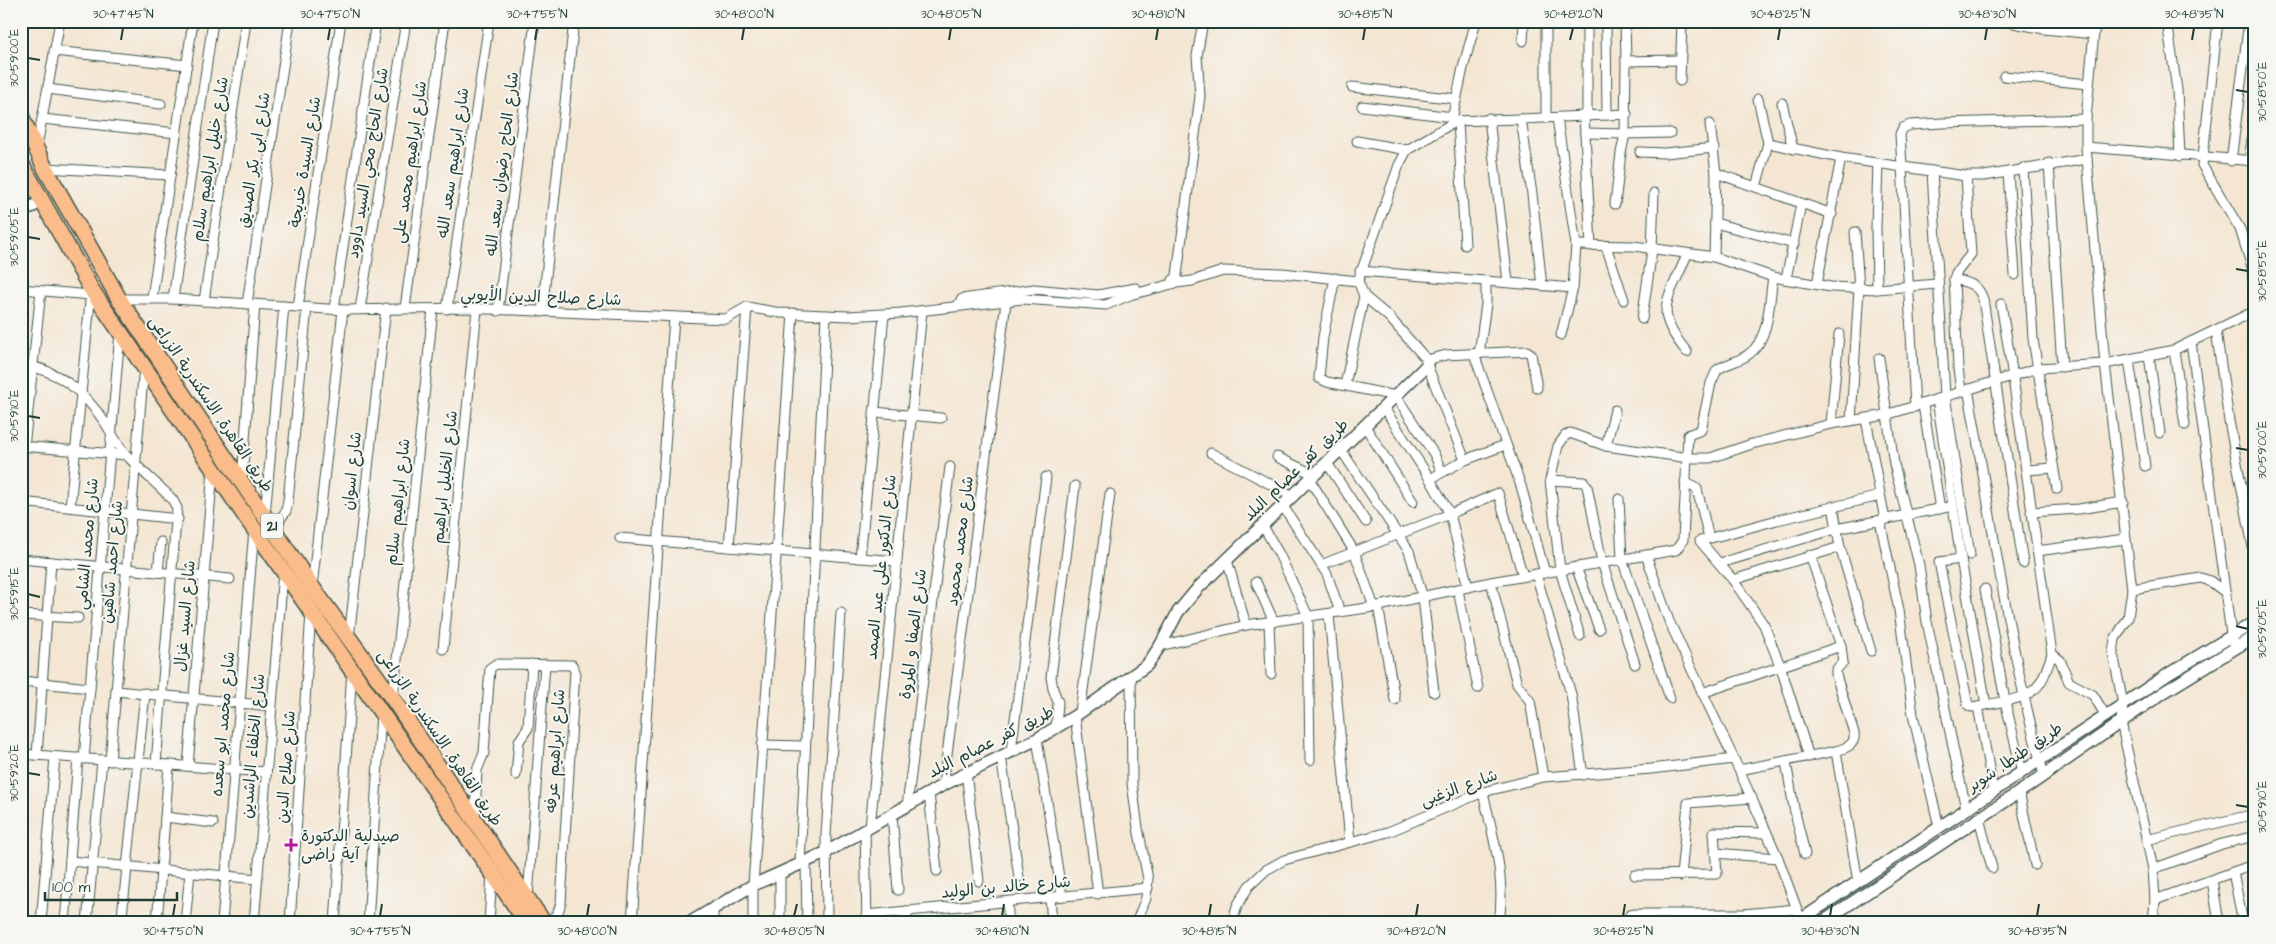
<svg xmlns="http://www.w3.org/2000/svg" width="2276" height="944" font-family="'Architects Daughter','Playpen Sans Arabic',sans-serif">
<style>
.lines{fill:none;stroke-linecap:round;stroke-linejoin:round}
.minor-casing{stroke:#3f564c;stroke-width:11}
.tertiary-casing{stroke:#3f564c;stroke-width:14}
.trunk-casing{stroke:#3f564c;stroke-width:18}
.minor{stroke:#fff;stroke-width:9}
.tertiary{stroke:#fff;stroke-width:11}
.trunk{stroke:#f9bc8a;stroke-width:15}
.ticks{fill:none;stroke:#1f3d34;stroke-width:2}
.poi-dot{fill:#b5179e;stroke:#f6f6f2;stroke-width:2}
.labels{text-anchor:middle;dominant-baseline:central;stroke-width:4;stroke-linejoin:round;paint-order:stroke}
.shield{fill:#f6f6f2;stroke:#60746d;stroke-width:1}
.shield-label{font-size:15px;font-weight:bold;fill:#1f3d34}
.street-label{font-size:16px;fill:#1f3d34;stroke:#f6f6f2}
.poi-label{font-size:16px;fill:#1f3d34;stroke:#f6f6f2;text-anchor:start}
.neatline{fill:none;stroke:#1f3d34;stroke-width:2}
.ticks-label{font-size:12px;text-anchor:middle;fill:#1f3d34}
</style>
<rect width="100%" height="100%" fill="#f6f6f2"/>
<filter id="ink" filterUnits="userSpaceOnUse"><feTurbulence type="fractalNoise" baseFrequency=".02" numOctaves="2"/><feDisplacementMap in="SourceGraphic" scale="10" xChannelSelector="R" yChannelSelector="G"/><feConvolveMatrix kernelMatrix="1 2 1 2 8 2 1 2 1" color-interpolation-filters="sRGB"/></filter>
<filter id="wash" filterUnits="userSpaceOnUse"><feTurbulence type="fractalNoise" baseFrequency=".0096" numOctaves="4" result="noise"/><feDisplacementMap in="SourceGraphic" scale="20" xChannelSelector="R" yChannelSelector="G"/><feGaussianBlur stdDeviation="1.12" result="paint"/><feColorMatrix in="noise" values="0 0 0 0 0 0 0 0 0 0 0 0 0 0 0 0 0 1.4 0 .05"/><feComposite in="paint" operator="in"/></filter>
<g filter="url(#wash)">
<rect width="100%" height="100%" fill="#f4e6d3"/>
</g>
<g filter="url(#ink)">
<g class="lines">
<defs>
<g id="minor">
<path d="M147 21 170 24"/>
<path d="M1476 21 1463 68 1451 124 1407 150 1399 165 1358 281 1364 296 1389 317 1427 360 1446 355 1527 351 1531 354 1537 388"/>
<path d="M1546 21V118"/>
<path d="M1587 21V115"/>
<path d="M1606 21 1607 115"/>
<path d="M1625 21 1626 61 1680 60"/>
<path d="M2003 21 2044 29 2094 34"/>
<path d="M2095 21 2086 119V147L2105 364 2132 589 2128 618 2115 639 2113 653 2123 704 2121 722 2153 869 2155 900 2153 923"/>
<path d="M2167 21 2177 90 2180 156"/>
<path d="M2218 21 2202 165 2240 229 2252 267 2255 303"/>
<path d="M1523 41 1524 21"/>
<path d="M54 51 187 65"/>
<path d="M2004 76 2089 84"/>
<path d="M1680 81 1682 21"/>
<path d="M1352 87 1457 99"/>
<path d="M48 89 161 104"/>
<path d="M1782 103 1793 149"/>
<path d="M1362 106 1453 117"/>
<path d="M1584 115 1591 246"/>
<path d="M1489 118 1508 282"/>
<path d="M1557 118 1576 245 1573 288 1561 335"/>
<path d="M42 119 177 133"/>
<path d="M1521 119 1627 114"/>
<path d="M1453 121 1521 119 1532 194 1542 286"/>
<path d="M1458 121 1465 245"/>
<path d="M1710 124 1716 173 1714 257"/>
<path d="M1585 133 1625 134 1670 133"/>
<path d="M1357 141 1407 150"/>
<path d="M1768 143 1841 158 1966 176H1984L2087 159"/>
<path d="M37 146 60 21"/>
<path d="M2086 147 2255 161"/>
<path d="M1640 152 1665 153 1714 148"/>
<path d="M2231 161 2249 21"/>
<path d="M2249 161 2255 119"/>
<path d="M2049 163 2062 367"/>
<path d="M45 168 170 175"/>
<path d="M2023 168 2033 339 2057 489"/>
<path d="M1932 171 1945 396 1970 555"/>
<path d="M2008 172 2015 275"/>
<path d="M1716 173 1832 214"/>
<path d="M1756 187 1768 143 1758 99"/>
<path d="M1615 204 1621 153 1625 134 1626 61"/>
<path d="M1715 223 1794 244"/>
<path d="M1576 245 1634 246 1714 257 1773 277 1831 287 1877 289 1937 284"/>
<path d="M1606 246 1624 300"/>
<path d="M1687 254C1670 300 1650 308 1687 352"/>
<path d="M1360 271 1573 288"/>
<path d="M1335 278 1323 337 1319 378 1327 382 1396 396 1434 454 1442 472"/>
<path d="M1786 279 1801 204"/>
<path d="M1954 279C1969 283 1978 284 1983 299L2023 563"/>
<path d="M1173 280 1176 283 1200 96 1197 56 1203 21"/>
<path d="M1817 284 1841 158"/>
<path d="M21 289 91 295"/>
<path d="M1877 289 1876 227 1878 163"/>
<path d="M152 298 193 21"/>
<path d="M119 299H173L343 310 465 308 726 319 747 307 781 313 848 316 901 313 1023 299 1106 305 1130 295 1176 283 1192 281 1223 271 1282 273 1358 281"/>
<path d="M173 299 213 21"/>
<path d="M204 301 246 21"/>
<path d="M247 304 290 21"/>
<path d="M957 306 962 299 1034 289 1098 295 1136 288"/>
<path d="M298 307 341 21"/>
<path d="M405 308 445 21"/>
<path d="M334 309 376 21"/>
<path d="M360 309 406 21"/>
<path d="M447 309 489 21"/>
<path d="M498 311 535 21"/>
<path d="M542 312 574 21"/>
<path d="M1642 319 1652 250 1654 193"/>
<path d="M2216 330 2229 421 2255 558"/>
<path d="M2191 342 2231 634 2235 646"/>
<path d="M2174 350 2185 425"/>
<path d="M1474 354 1521 486 1545 573"/>
<path d="M1479 354 1486 304V281"/>
<path d="M2149 356 2160 433"/>
<path d="M1879 358 1894 464 1919 565 1927 622 1966 809"/>
<path d="M2129 360 2145 466"/>
<path d="M21 364C60 370 85 393 106 424 111 432 115 440 120 447 132 464 157 483 172 499L177 508 156 764"/>
<path d="M1427 365 1465 460"/>
<path d="M1345 385 1364 296"/>
<path d="M1968 389C1992 518 2008 648 2044 775"/>
<path d="M1961 391 1958 368 1954 279 1956 273 1971 254 1966 176"/>
<path d="M1937 399 1961 559 1986 705"/>
<path d="M1923 405 1940 509"/>
<path d="M1915 407 1902 166 1900 134 1903 128 1910 125 1942 123 2086 119"/>
<path d="M1384 408 1430 479 1450 514 1468 587"/>
<path d="M874 412 941 418"/>
<path d="M1866 419 1885 520"/>
<path d="M1851 421 1859 288 1855 232"/>
<path d="M1831 424 1839 334"/>
<path d="M1365 426 1413 502"/>
<path d="M21 446 126 455"/>
<path d="M1606 446 1615 410"/>
<path d="M24 447 41 291"/>
<path d="M1341 450 1409 551 1423 598 1434 692"/>
<path d="M1211 453 1293 496"/>
<path d="M1277 457 1315 475"/>
<path d="M1327 463 1366 522"/>
<path d="M2027 470 2053 468"/>
<path d="M1430 479 1465 460 1505 445"/>
<path d="M242 480 255 304"/>
<path d="M1310 480 1354 551 1374 607"/>
<path d="M1550 480 1584 482 1587 486 1602 562 1635 664"/>
<path d="M1685 482 1697 489 1709 538"/>
<path d="M1619 499 1622 559 1670 698"/>
<path d="M21 502 178 519"/>
<path d="M1283 506 1327 574 1340 612"/>
<path d="M1833 506 1840 547 1871 651"/>
<path d="M70 507 91 291"/>
<path d="M2031 512 2079 509 2123 502"/>
<path d="M265 515 284 306"/>
<path d="M1880 521 1899 610 1913 715 1939 827"/>
<path d="M1263 526 1279 554 1308 616 1310 760"/>
<path d="M274 528 286 511 288 501 307 307"/>
<path d="M620 538 897 561"/>
<path d="M729 547 747 307"/>
<path d="M2037 551 2125 539"/>
<path d="M1646 555 1669 621 1739 770 1778 858 1802 923"/>
<path d="M860 558 884 315"/>
<path d="M21 559 230 579"/>
<path d="M1961 559 1939 562 1968 705 1972 707C1989 704 2022 701 2035 689 2044 681 2048 665 2052 654L2010 357 2001 304"/>
<path d="M1227 560 1246 625"/>
<path d="M1720 563 1836 529 1953 506"/>
<path d="M1321 565 1450 514 1498 493 1523 576"/>
<path d="M1576 567 1599 629"/>
<path d="M158 572 161 542"/>
<path d="M1536 574 1571 694 1583 775"/>
<path d="M1733 580 1840 547"/>
<path d="M1256 582 1274 622"/>
<path d="M1491 582 1517 684 1530 701 1543 777"/>
<path d="M312 587 343 310"/>
<path d="M1985 589 2005 701 2022 772"/>
<path d="M2132 589 2201 578 2210 581 2226 593"/>
<path d="M1458 590 1478 688"/>
<path d="M1378 606 1395 700"/>
<path d="M1329 614 1350 842"/>
<path d="M21 615 78 618"/>
<path d="M1269 622 1271 674"/>
<path d="M1580 636 1560 570 1550 480 1558 446 1565 436 1570 433 1606 446 1689 458H1710L1752 444 1831 424 1886 415 2038 368 2105 364 2174 350 2255 311"/>
<path d="M349 638 386 308"/>
<path d="M1160 646 1246 625 1374 607 1491 582 1676 550 1683 540 1688 435 1701 430 1711 383 1717 370C1726 363 1739 362 1749 354 1770 339 1769 301 1773 277"/>
<path d="M443 649 477 309"/>
<path d="M2052 654 2060 660 2069 682 2093 695 2106 716"/>
<path d="M1131 678 1132 783 1138 828 1148 879 1146 898 1136 923"/>
<path d="M21 681 90 688"/>
<path d="M116 691 271 706"/>
<path d="M1702 693 1841 646"/>
<path d="M393 699 433 309"/>
<path d="M1978 706 1993 791"/>
<path d="M1080 712 1110 494"/>
<path d="M1075 716 1098 894"/>
<path d="M1056 729 1058 702 1053 689 1051 677 1075 486"/>
<path d="M1037 739 1062 896"/>
<path d="M762 745 805 746"/>
<path d="M1011 751 1046 477"/>
<path d="M1836 751 1858 882"/>
<path d="M21 754 266 772"/>
<path d="M37 755 51 562"/>
<path d="M1001 756 1019 877"/>
<path d="M1809 757 1781 668 1764 625 1733 580 1700 541 1777 520 1880 496"/>
<path d="M84 759 120 333"/>
<path d="M110 761 144 366"/>
<path d="M1786 762 1794 808 1805 854"/>
<path d="M188 766 213 470"/>
<path d="M1739 770 1836 751C1846 748 1856 745 1854 733L1836 675V670L1843 662 1841 646 1810 555"/>
<path d="M966 772 979 881"/>
<path d="M516 775 519 741 528 728 532 664"/>
<path d="M943 785 1006 302"/>
<path d="M1483 792C1493 838 1506 875 1499 923"/>
<path d="M2019 792 2035 865"/>
<path d="M929 793 937 871"/>
<path d="M907 806 950 467"/>
<path d="M892 814 898 890"/>
<path d="M165 817 213 823"/>
<path d="M475 818 477 770 484 753 490 668 496 664 572 665 575 671 561 903 558 912 550 923"/>
<path d="M1979 818 1992 868"/>
<path d="M870 827 922 311"/>
<path d="M865 830 867 923"/>
<path d="M2146 840 2255 814"/>
<path d="M1715 853 1778 858"/>
<path d="M70 861 257 879"/>
<path d="M806 862 807 923"/>
<path d="M800 864 826 315"/>
<path d="M2153 869 2222 844 2255 836"/>
<path d="M2233 872 2243 923"/>
<path d="M780 873V923"/>
<path d="M1635 875 1717 874 1714 832 1766 833"/>
<path d="M1681 876 1688 803 1752 798"/>
<path d="M2212 880 2219 923"/>
<path d="M528 897 545 664"/>
<path d="M1050 898 1052 923"/>
<path d="M2155 900 2250 866 2255 868"/>
<path d="M1007 902 1009 923"/>
<path d="M906 911 907 923"/>
<path d="M866 915 1148 888"/>
<path d="M122 916 145 693"/>
<path d="M21 917 26 923"/>
<path d="M41 923 55 757"/>
<path d="M65 923 78 758"/>
<path d="M87 923 102 760"/>
<path d="M157 923 169 765"/>
<path d="M185 923 190 872"/>
<path d="M222 923 254 529"/>
<path d="M254 923 283 572"/>
<path d="M290 923 311 613"/>
<path d="M335 923 352 671"/>
<path d="M368 923 381 713"/>
<path d="M489 923 492 873"/>
<path d="M632 923 674 317"/>
<path d="M713 923V910"/>
<path d="M753 923V885L793 313"/>
<path d="M827 923 826 835 841 613"/>
<path d="M1232 923 1237 906 1249 886 1266 870 1284 860 1388 832 1483 792 1543 777 1651 769 1734 759"/>
<path d="M1624 923 1630 915 1635 914H1743L1797 909"/>
</g>
<g id="tertiary">
<path d="M21 213 42 201"/>
<path d="M689 923 753 885 825 853 943 785 1037 739 1075 716 1147 665 1160 646 1178 612 1198 588 1419 373 1427 365V360"/>
<path d="M1796 923 2170 673 2255 622"/>
<path d="M1821 923 2027 787 2164 692 2255 636"/>
</g>
<g id="trunk">
<path d="M21 116 45 168 119 299 312 587 393 699 544 923"/>
<path d="M21 163 91 289 254 529 527 923"/>
</g>
</defs>
<use href="#minor" class="minor-casing"/>
<use href="#tertiary" class="tertiary-casing"/>
<use href="#trunk" class="trunk-casing"/>
<use href="#minor" class="minor"/>
<use href="#tertiary" class="tertiary"/>
<use href="#trunk" class="trunk"/>
</g>
</g>
<path class="ticks" d="M121 40 123 28M328 40 330 28M535 40 537 28M742 40 744 28M949 40 951 28M1156 40 1158 28M1363 40 1365 28M1570 40 1573 28M1778 40 1780 28M1985 40 1987 28M2192 40 2194 28M28 58 40 60M2236 90 2248 92M28 237 40 239M2236 269 2248 271M28 416 40 418M2236 448 2248 450M28 594 40 597M2236 626 2248 629M28 773 40 775M2236 805 2248 807M173 916 175 904M380 916 382 904M587 916 589 904M794 916 797 904M1002 916 1004 904M1209 916 1211 904M1416 916 1418 904M1623 916 1625 904M1830 916 1832 904M2037 916 2039 904"/>
<path class="poi-dot" d="M288.5 837.5h5v5h5v5h-5v5h-5v-5h-5v-5h5z"/>
<g class="labels">
<rect class="shield" x="261" y="513.5" width="22" height="25" rx="4"/>
<g class="shield-label">
<text x="272" y="526">21</text>
</g>
<g class="street-label">
<text transform="translate(210 159) rotate(-81)">شارع خليل ابراهيم سلام</text>
<text transform="translate(254 160) rotate(-81)">شارع ابى بكر الصديق</text>
<text transform="translate(305 162) rotate(-81)">شارع السيدة خديجة</text>
<text transform="translate(410 162) rotate(-82)">شارع ابراهيم محمد على</text>
<text transform="translate(368 163) rotate(-81)">شارع الحاج محي السيد داوود</text>
<text transform="translate(453 163) rotate(-82)">شارع ابراهيم سعد الله</text>
<text transform="translate(502 164) rotate(-83)">شارع الحاج رضوان سعد الله</text>
<text transform="translate(541 297) rotate(2)">شارع صلاح الدين الأيوبي</text>
<text transform="translate(211 404) rotate(56)">طريق القاهرة, الاسكندرية الزراعى</text>
<text transform="translate(1296 470) rotate(-44)">طريق كفر عصام البلد</text>
<text transform="translate(352 471) rotate(-84)">شارع اسوان</text>
<text transform="translate(445 477) rotate(-84)">شارع الخليل ابراهيم</text>
<text transform="translate(398 502) rotate(-84)">شارع ابراهيم سلام</text>
<text transform="translate(960 541) rotate(-83)">شارع محمد محمود</text>
<text transform="translate(87 544) rotate(-85)">شارع محمد الشامي</text>
<text transform="translate(112 562) rotate(-85)">شارع احمد شاهين</text>
<text transform="translate(881 567) rotate(-84)">شارع الدكتور على عبد الصمد</text>
<text transform="translate(185 616) rotate(-85)">شارع السيد غزال</text>
<text transform="translate(913 634) rotate(-83)">شارع الصفا و المروة</text>
<text transform="translate(223 724) rotate(-85)">شارع محمد ابو سعده</text>
<text transform="translate(440 738) rotate(56)">طريق القاهرة, الاسكندرية الزراعى</text>
<text transform="translate(991 742) rotate(-27)">طريق كفر عصام البلد</text>
<text transform="translate(253 746) rotate(-85)">شارع الخلفاء الراشدين</text>
<text transform="translate(555 751) rotate(-86)">شارع ابراهيم عرفه</text>
<text transform="translate(2015 757) rotate(-34)">طريق طنطا, شوبر</text>
<text transform="translate(286 767) rotate(-86)">شارع صلاح الدين</text>
<text transform="translate(1459 788) rotate(-20)">شارع الزغبى</text>
<text transform="translate(1006 887) rotate(-5)">شارع خالد بن الوليد</text>
</g>
<g class="poi-label">
<text x="301" y="836">صيدلية الدكتورة<tspan x="301" dy="18">آية راضى</tspan></text>
</g>
</g>
<rect width="2276" height="944" fill="none" stroke="#f6f6f2" stroke-width="55"/>
<path d="M45 892v8h132v-8" fill="none" stroke="#1f3d34" stroke-width="2.5"/>
<text x="52" y="892" font-size="15" fill="#1f3d34" stroke="#f6f6f2" stroke-width="4" paint-order="stroke">100 m</text>
<rect x="28" y="28" width="2220" height="888" class="neatline"/>
<g class="ticks-label">
<text x="123" y="18">30°47'45"N</text>
<text x="330" y="18">30°47'50"N</text>
<text x="537" y="18">30°47'55"N</text>
<text x="744" y="18">30°48'00"N</text>
<text x="951" y="18">30°48'05"N</text>
<text x="1158" y="18">30°48'10"N</text>
<text x="1365" y="18">30°48'15"N</text>
<text x="1573" y="18">30°48'20"N</text>
<text x="1780" y="18">30°48'25"N</text>
<text x="1987" y="18">30°48'30"N</text>
<text x="2194" y="18">30°48'35"N</text>
<text transform="translate(14 58) rotate(-90)" y="4">30°59'00"E</text>
<text transform="translate(2262 92) rotate(-90)" y="4">30°58'50"E</text>
<text transform="translate(14 237) rotate(-90)" y="4">30°59'05"E</text>
<text transform="translate(2262 271) rotate(-90)" y="4">30°58'55"E</text>
<text transform="translate(14 416) rotate(-90)" y="4">30°59'10"E</text>
<text transform="translate(2262 450) rotate(-90)" y="4">30°59'00"E</text>
<text transform="translate(14 594) rotate(-90)" y="4">30°59'15"E</text>
<text transform="translate(2262 629) rotate(-90)" y="4">30°59'05"E</text>
<text transform="translate(14 773) rotate(-90)" y="4">30°59'20"E</text>
<text transform="translate(2262 807) rotate(-90)" y="4">30°59'10"E</text>
<text x="173" y="935">30°47'50"N</text>
<text x="380" y="935">30°47'55"N</text>
<text x="587" y="935">30°48'00"N</text>
<text x="794" y="935">30°48'05"N</text>
<text x="1002" y="935">30°48'10"N</text>
<text x="1209" y="935">30°48'15"N</text>
<text x="1416" y="935">30°48'20"N</text>
<text x="1623" y="935">30°48'25"N</text>
<text x="1830" y="935">30°48'30"N</text>
<text x="2037" y="935">30°48'35"N</text>
</g>
</svg>
